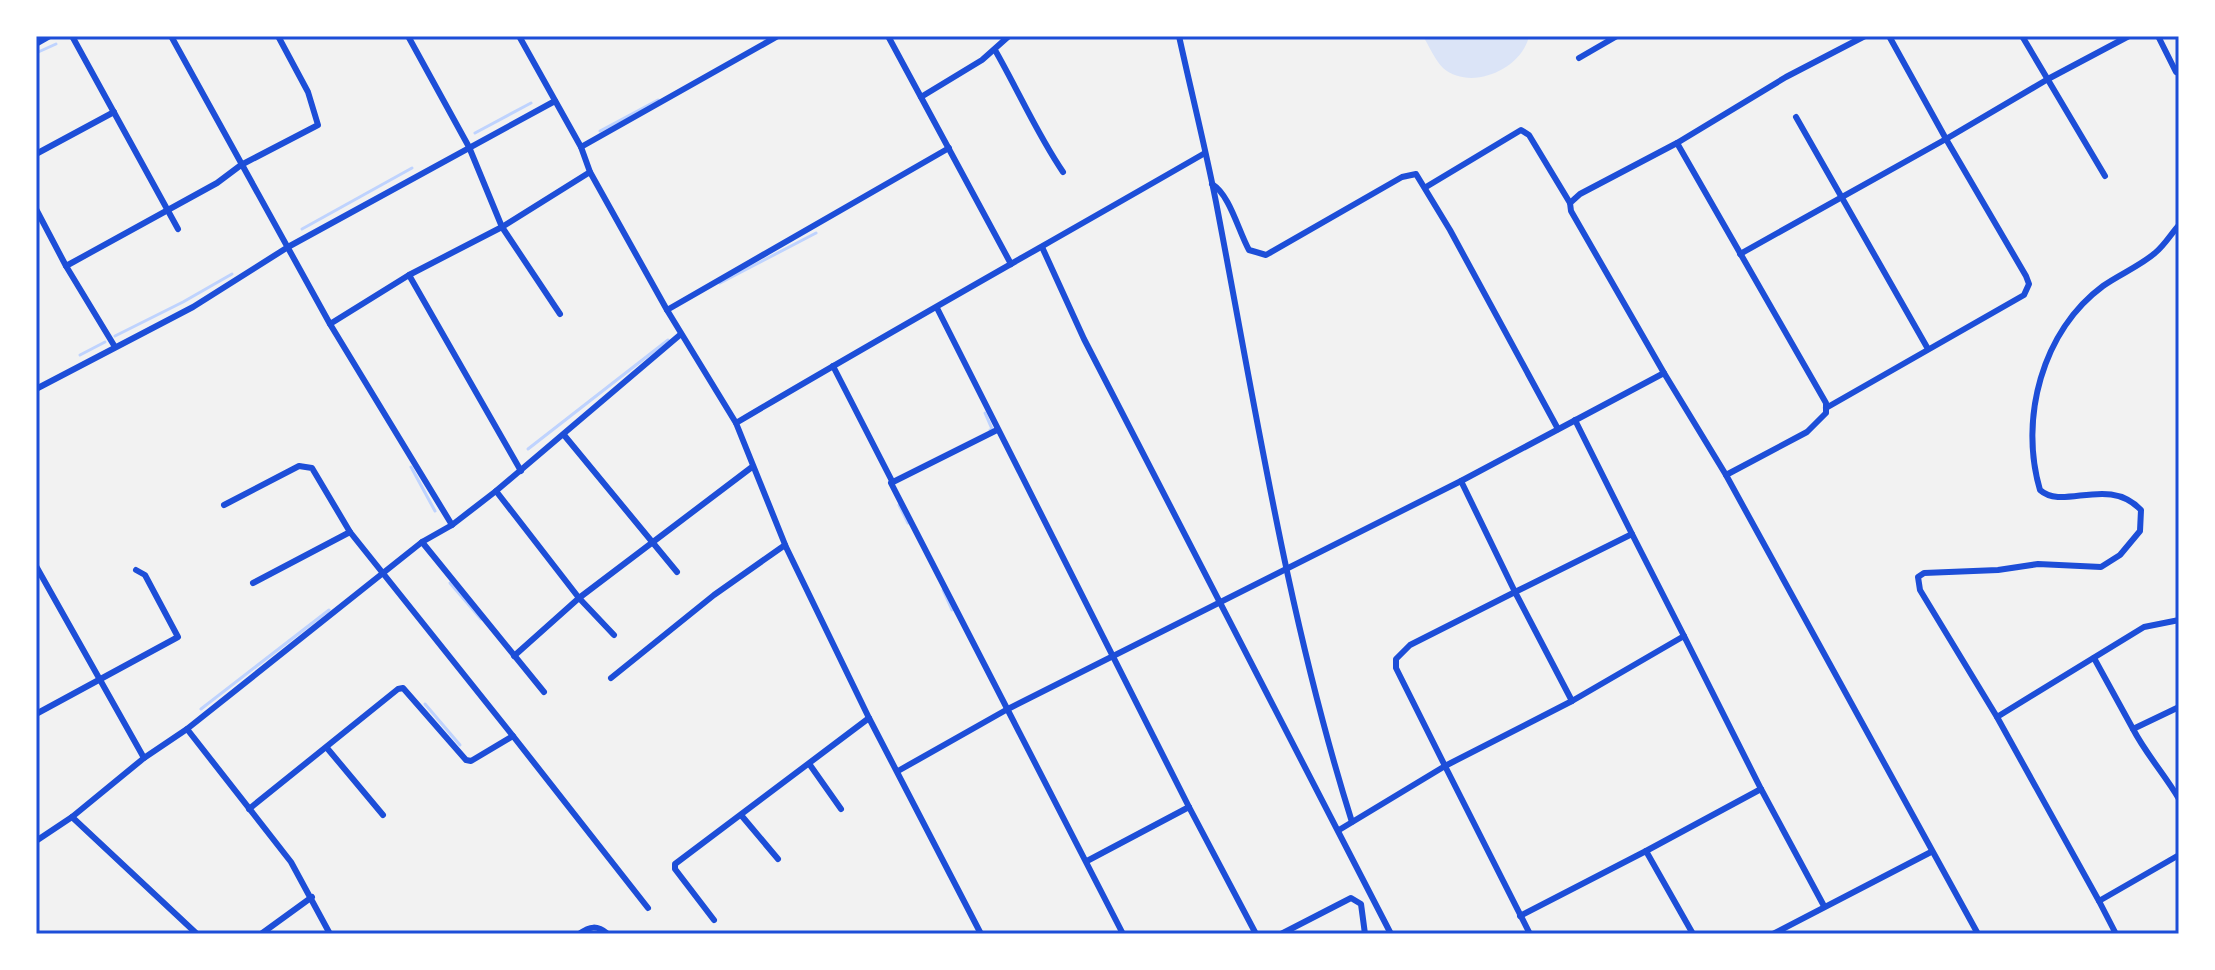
<svg xmlns="http://www.w3.org/2000/svg" width="2215" height="970" font-family="'Sofia Sans Condensed',sans-serif">
<style>
.green{fill:#dbe4f7}
.lines{fill:none;stroke-linecap:round;stroke-linejoin:round}
.stream{stroke:#bfd3fe;stroke-width:3}
.minor{stroke:#1d4ed8;stroke-width:6}
.neatline{fill:none;stroke:#1d4ed8;stroke-width:3}
</style>
<rect width="100%" height="100%" fill="#f2f2f2"/>
<path class="green" d="M1423 36H1529C1522 69 1471 92 1443 68 1435 60 1429 46 1423 36Z"/>
<g class="lines">
<g class="stream">
<path d="M36 53 56 44"/>
<path d="M600 131 658 100"/>
<path d="M475 133 531 103"/>
<path d="M302 229 412 168"/>
<path d="M720 283 816 233"/>
<path d="M115 336 183 302 232 274"/>
<path d="M80 355 105 342"/>
<path d="M985 413 992 429 990 430"/>
<path d="M528 449 668 340"/>
<path d="M411 467 435 511"/>
<path d="M899 505 908 523"/>
<path d="M450 583 481 619"/>
<path d="M943 590 952 610"/>
<path d="M425 704 460 745"/>
<path d="M201 709 329 610"/>
</g>
<g class="minor">
<path d="M72 36 178 229"/>
<path d="M171 36 330 324 452 525"/>
<path d="M408 36 469 147 502 227 560 314"/>
<path d="M519 36 581 147 590 172 667 310 736 423 786 547 869 718 981 934"/>
<path d="M888 36 1011 264"/>
<path d="M1179 36C1191 91 1205 146 1216 202 1256 410 1288 619 1352 822"/>
<path d="M1865 36 1786 77 1677 143 1580 194 1570 203 1571 211 1664 373 1726 475 1978 934"/>
<path d="M1889 36 1946 139 2048 79 2129 36"/>
<path d="M2022 36 2105 176"/>
<path d="M2158 36 2176 72"/>
<path d="M36 44 50 36"/>
<path d="M995 50C1018 90 1037 134 1063 172"/>
<path d="M1579 58 1617 36"/>
<path d="M921 97 982 60 1009 36"/>
<path d="M1796 117 1928 349"/>
<path d="M1677 143 1826 403V413L1807 432 1726 475"/>
<path d="M581 147 778 36"/>
<path d="M36 154 114 112"/>
<path d="M1212 184C1230 195 1238 230 1249 250L1266 255 1402 177 1416 174 1450 230 1558 429"/>
<path d="M1426 187 1521 130 1529 135 1570 203"/>
<path d="M36 209 66 266 115 347"/>
<path d="M1042 247 1084 339 1391 934"/>
<path d="M1740 254 1946 139 2026 276 2029 284 2024 295 1826 408"/>
<path d="M66 266 217 183 241 165 318 125 308 92 278 36"/>
<path d="M409 275 521 471"/>
<path d="M937 308 1189 807 1256 934"/>
<path d="M667 310 949 148"/>
<path d="M330 324 409 275 502 227 590 172"/>
<path d="M833 366 892 481"/>
<path d="M36 389 193 307 288 247 555 101"/>
<path d="M736 423C891 331 1049 243 1205 153"/>
<path d="M997 430 891 483 1123 934"/>
<path d="M564 435 677 572"/>
<path d="M1461 481 1515 592 1632 534 1575 420"/>
<path d="M496 491 579 598 614 635"/>
<path d="M224 505 299 466 312 468 350 532 513 736"/>
<path d="M1632 534 1684 636"/>
<path d="M422 542 544 692"/>
<path d="M36 566 144 758"/>
<path d="M253 583 350 532"/>
<path d="M514 656 579 598 752 467"/>
<path d="M2094 658 2133 729"/>
<path d="M611 678 714 595 785 545"/>
<path d="M2179 707 2133 729C2146 754 2165 775 2179 799"/>
<path d="M36 714 178 637 145 575 136 570"/>
<path d="M1997 717 2144 627 2179 620"/>
<path d="M187 729 291 862 330 934"/>
<path d="M327 748 383 815"/>
<path d="M810 765 841 809"/>
<path d="M898 771 1006 710 1461 481 1664 373"/>
<path d="M249 809 398 689 403 688 466 760 471 761 513 736 648 908"/>
<path d="M741 815 778 859"/>
<path d="M72 817 197 934"/>
<path d="M1339 830 1445 766 1396 668V659L1410 645 1515 592 1572 701"/>
<path d="M36 841 72 817 144 758 187 729 422 542 452 525 496 491 681 334"/>
<path d="M1646 851 1761 789"/>
<path d="M1087 861 1189 807"/>
<path d="M2099 901 1997 717 1920 590 1918 577 1924 573 1998 570 2038 564 2101 567 2120 555 2140 531 2141 510C2108 475 2063 511 2040 490 2019 419 2042 331 2103 286 2120 274 2140 266 2155 253 2164 246 2171 234 2179 225"/>
<path d="M1520 916 1646 851 1693 934"/>
<path d="M714 920 675 869V864L869 718"/>
<path d="M261 934 312 897"/>
<path d="M579 934C590 926 597 925 608 934"/>
<path d="M1281 934 1351 898 1361 904 1365 934"/>
<path d="M1530 934 1445 766 1572 701 1684 636 1761 789 1824 906"/>
<path d="M1773 934 1931 852"/>
<path d="M2116 934 2099 901 2179 855"/>
</g>
</g>
<rect width="2215" height="970" fill="none" stroke="#ffffff" stroke-width="76"/>
<rect x="38" y="38" width="2139" height="894" class="neatline"/>
</svg>
